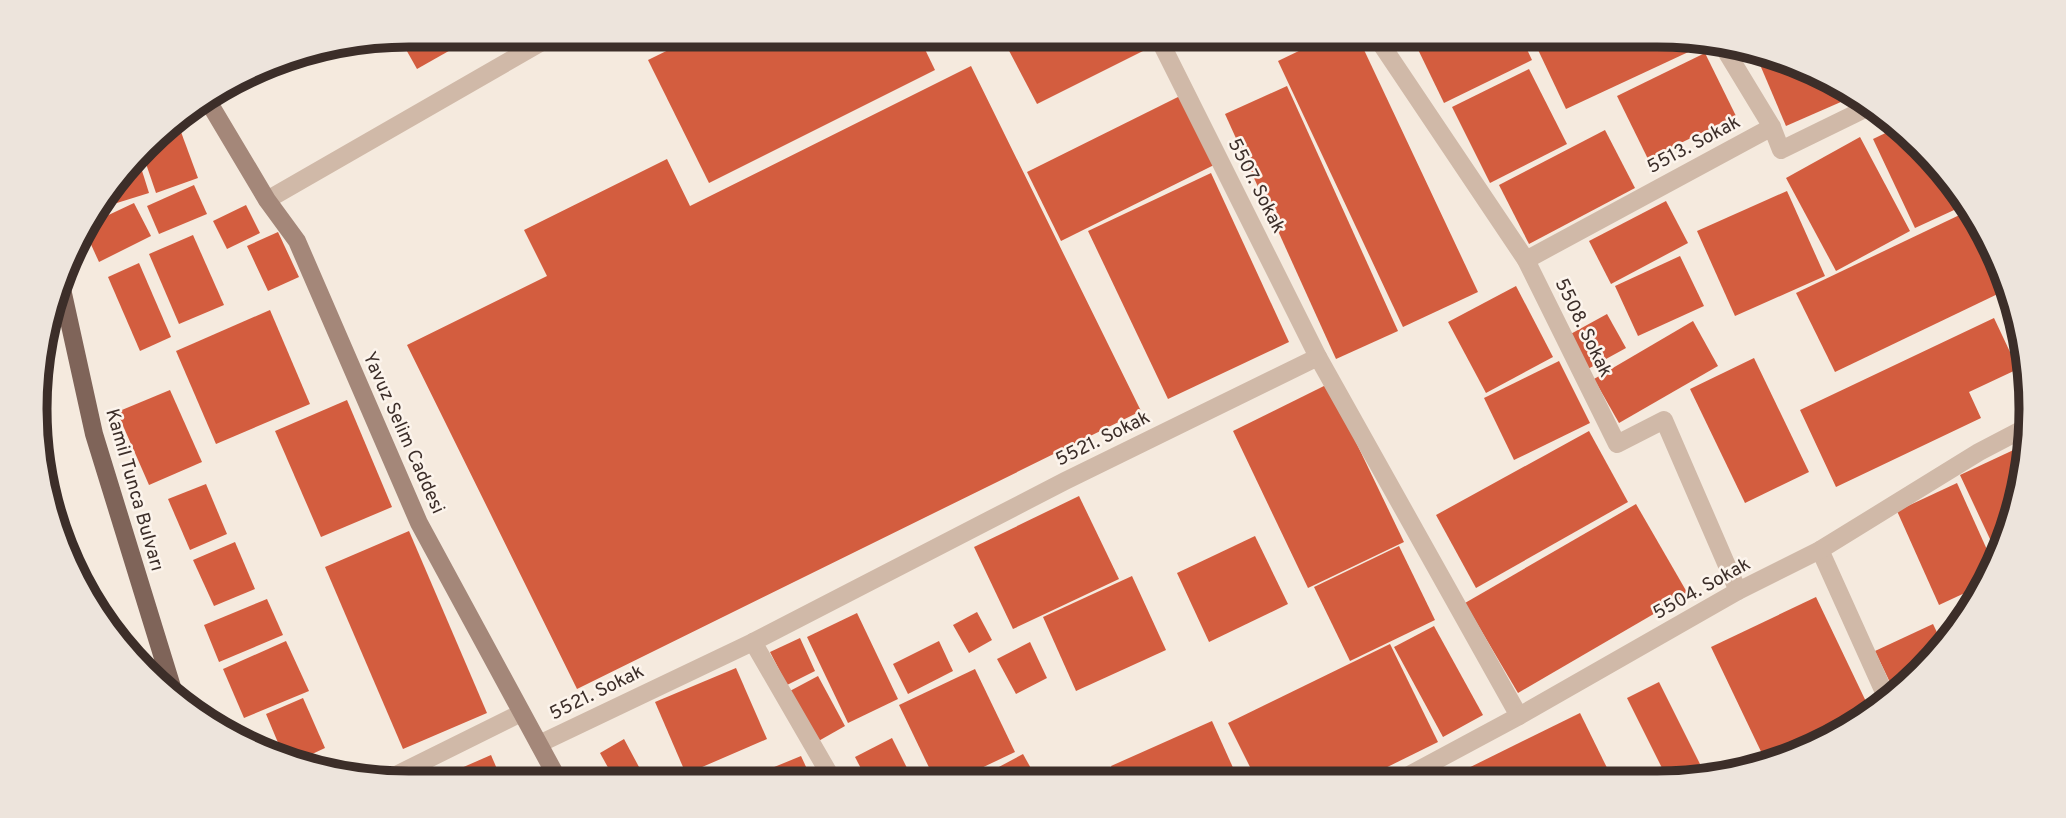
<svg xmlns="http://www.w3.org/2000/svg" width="2066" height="818" font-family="Overpass,sans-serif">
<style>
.building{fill:#d35d3f}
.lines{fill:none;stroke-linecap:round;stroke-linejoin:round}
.street{stroke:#d0b9a8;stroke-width:18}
.secondary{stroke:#a48779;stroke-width:18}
.primary{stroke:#7f6459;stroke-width:18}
.labels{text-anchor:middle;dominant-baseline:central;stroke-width:5;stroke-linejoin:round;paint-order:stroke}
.street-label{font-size:19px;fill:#3c2e29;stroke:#fcf4ec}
.rim{fill:none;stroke:#3c2e29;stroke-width:9}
</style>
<rect width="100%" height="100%" fill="#f5eade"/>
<g class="building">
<path d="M409 35H477L417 69 399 37Z"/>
<path d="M699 35H918L935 70 709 183 648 60Z"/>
<path d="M1026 35H1135L1143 51 1037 104 1006 45Z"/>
<path d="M1332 35H1357L1478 292 1403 327 1278 61Z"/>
<path d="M1411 35H1520L1532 60 1444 103Z"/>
<path d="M1531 35H1657L1693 40 1697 48 1566 109Z"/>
<path d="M1705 53 1736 116 1648 159 1617 96Z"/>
<path d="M1769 55 1849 95 1850 98 1786 126 1758 60Z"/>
<path d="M971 66 1141 411 577 689 407 345 547 276 524 230 667 159 690 206Z"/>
<path d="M1529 69 1567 144 1490 183 1452 107Z"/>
<path d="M1287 86 1398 331 1336 359 1225 114Z"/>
<path d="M1182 95 1216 164 1061 241 1027 172Z"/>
<path d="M1898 127 1947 183 1965 205 1915 228 1873 139Z"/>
<path d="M1605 130 1635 188 1529 244 1499 185Z"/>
<path d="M181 132 198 178 156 193 142 152 149 144Z"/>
<path d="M1860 137 1910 231 1836 271 1786 178Z"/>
<path d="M138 158 149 193 104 207 103 201Z"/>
<path d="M1211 173 1289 342 1168 399 1088 231Z"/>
<path d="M194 185 207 214 159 234 147 206Z"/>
<path d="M1787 191 1825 276 1735 316 1697 231Z"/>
<path d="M1666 201 1688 243 1611 284 1589 241Z"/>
<path d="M134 203 151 236 99 262 83 227Z"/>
<path d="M246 205 260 233 227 249 213 221Z"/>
<path d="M1970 210 1981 222 2004 291 1835 372 1796 293Z"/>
<path d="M278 232 299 277 268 291 247 246Z"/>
<path d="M193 235 224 305 179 324 149 254Z"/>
<path d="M1680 256 1704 306 1638 336 1615 286Z"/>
<path d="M139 263 171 337 140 351 108 277Z"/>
<path d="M1516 286 1553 357 1486 393 1448 322Z"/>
<path d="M270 310 310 404 216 444 176 351Z"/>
<path d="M1607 314 1626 348 1586 370 1567 336Z"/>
<path d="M1994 318 2018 369 1969 392 1981 418 1836 487 1800 410Z"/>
<path d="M1693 321 1718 366 1619 423 1594 379Z"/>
<path d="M1754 358 1809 472 1745 503 1690 389Z"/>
<path d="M1559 361 1590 423 1514 460 1484 398Z"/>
<path d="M1328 384 1404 542 1308 588 1233 431Z"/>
<path d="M170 390 202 462 149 485 117 412Z"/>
<path d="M347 400 392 507 321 537 275 431Z"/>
<path d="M1589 431 1628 502 1476 588 1436 515Z"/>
<path d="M2022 446 2018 506 1997 554 1960 475Z"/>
<path d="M1957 483 1993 563 1982 585 1939 605 1897 511Z"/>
<path d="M206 484 227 534 190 550 168 499Z"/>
<path d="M1079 496 1119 579 1013 629 974 547Z"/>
<path d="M1636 504 1688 594 1518 693 1465 603Z"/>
<path d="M409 531 487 713 403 749 325 567Z"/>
<path d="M1255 536 1288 604 1209 642 1177 573Z"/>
<path d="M235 542 255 589 214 606 193 560Z"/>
<path d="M1399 546 1435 620 1350 661 1314 587Z"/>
<path d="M1132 576 1166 650 1076 691 1043 617Z"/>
<path d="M1816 597 1871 712 1822 745 1766 762 1711 647Z"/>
<path d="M267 599 283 635 219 662 204 625Z"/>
<path d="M977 612 992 640 969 653 953 625Z"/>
<path d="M857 613 898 699 848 723 807 637Z"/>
<path d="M1933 624 1943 645 1904 690 1896 695 1875 651Z"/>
<path d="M1434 626 1483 715 1443 737 1394 647Z"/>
<path d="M800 638 815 671 787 685 770 652Z"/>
<path d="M286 641 309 691 244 718 223 669Z"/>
<path d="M939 641 953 671 908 694 893 664Z"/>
<path d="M1030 642 1047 678 1016 694 997 659Z"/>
<path d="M1390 644 1438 742 1359 781H1257L1228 723Z"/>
<path d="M736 668 767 739 686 774 655 702Z"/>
<path d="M975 669 1015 752 952 782H936L899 705Z"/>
<path d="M818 676 845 726 815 743 788 692Z"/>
<path d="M1659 682 1700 764 1668 780 1627 698Z"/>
<path d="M303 698 325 748 295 762 284 757 266 714Z"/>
<path d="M1580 713 1613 780H1444Z"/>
<path d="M1212 721 1239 781H1118L1111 766Z"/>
<path d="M892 738 914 782H868L855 757Z"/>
<path d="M624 739 647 782H616L600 753Z"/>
<path d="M1023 754 1038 781 971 782Z"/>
<path d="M491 755 503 783H427Z"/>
<path d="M801 756 813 782H752L750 777Z"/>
<path d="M1758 757 1761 763 1729 773 1728 771Z"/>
<path d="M338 761 344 774 316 771Z"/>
</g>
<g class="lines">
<g class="street">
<path d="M1157 35 1318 357"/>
<path d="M1375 35 1526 260 1617 444 1664 420 1738 591"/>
<path d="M1721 43 1772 127"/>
<path d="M267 200 554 35"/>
<path d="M1526 260 1772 127 1781 150 1871 106"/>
<path d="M1820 550 1888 701"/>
<path d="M753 642 834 782"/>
<path d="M539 744 753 642 1065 481 1318 357 1519 716"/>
<path d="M386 780 521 713"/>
<path d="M1398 781 1519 716 1738 591 1820 550 1979 452 2023 429"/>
</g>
<path class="secondary" d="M208 101 267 200 297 241 419 523 560 783"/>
<path class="primary" d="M62 289 94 434 176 700"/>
</g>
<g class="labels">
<g class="street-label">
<text transform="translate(1694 145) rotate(-28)">5513. Sokak</text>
<text transform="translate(1256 186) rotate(63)">5507. Sokak</text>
<text transform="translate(1583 328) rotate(64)">5508. Sokak</text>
<text transform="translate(403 433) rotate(66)">Yavuz Selim Caddesi</text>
<text transform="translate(1103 439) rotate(-26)">5521. Sokak</text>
<text transform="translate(134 490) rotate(74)">Kamil Tunca Bulvarı</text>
<text transform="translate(1702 589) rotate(-29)">5504. Sokak</text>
<text transform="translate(597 693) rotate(-26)">5521. Sokak</text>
</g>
</g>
<path d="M0 0H2066V818H0ZM409 47H1657A362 362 0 0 1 2019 409V409A362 362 0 0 1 1657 771H409A362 362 0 0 1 47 409V409A362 362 0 0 1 409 47Z" fill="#ede4dc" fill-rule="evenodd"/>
<path class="rim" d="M409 47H1657A362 362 0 0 1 2019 409V409A362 362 0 0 1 1657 771H409A362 362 0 0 1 47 409V409A362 362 0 0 1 409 47Z"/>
</svg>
